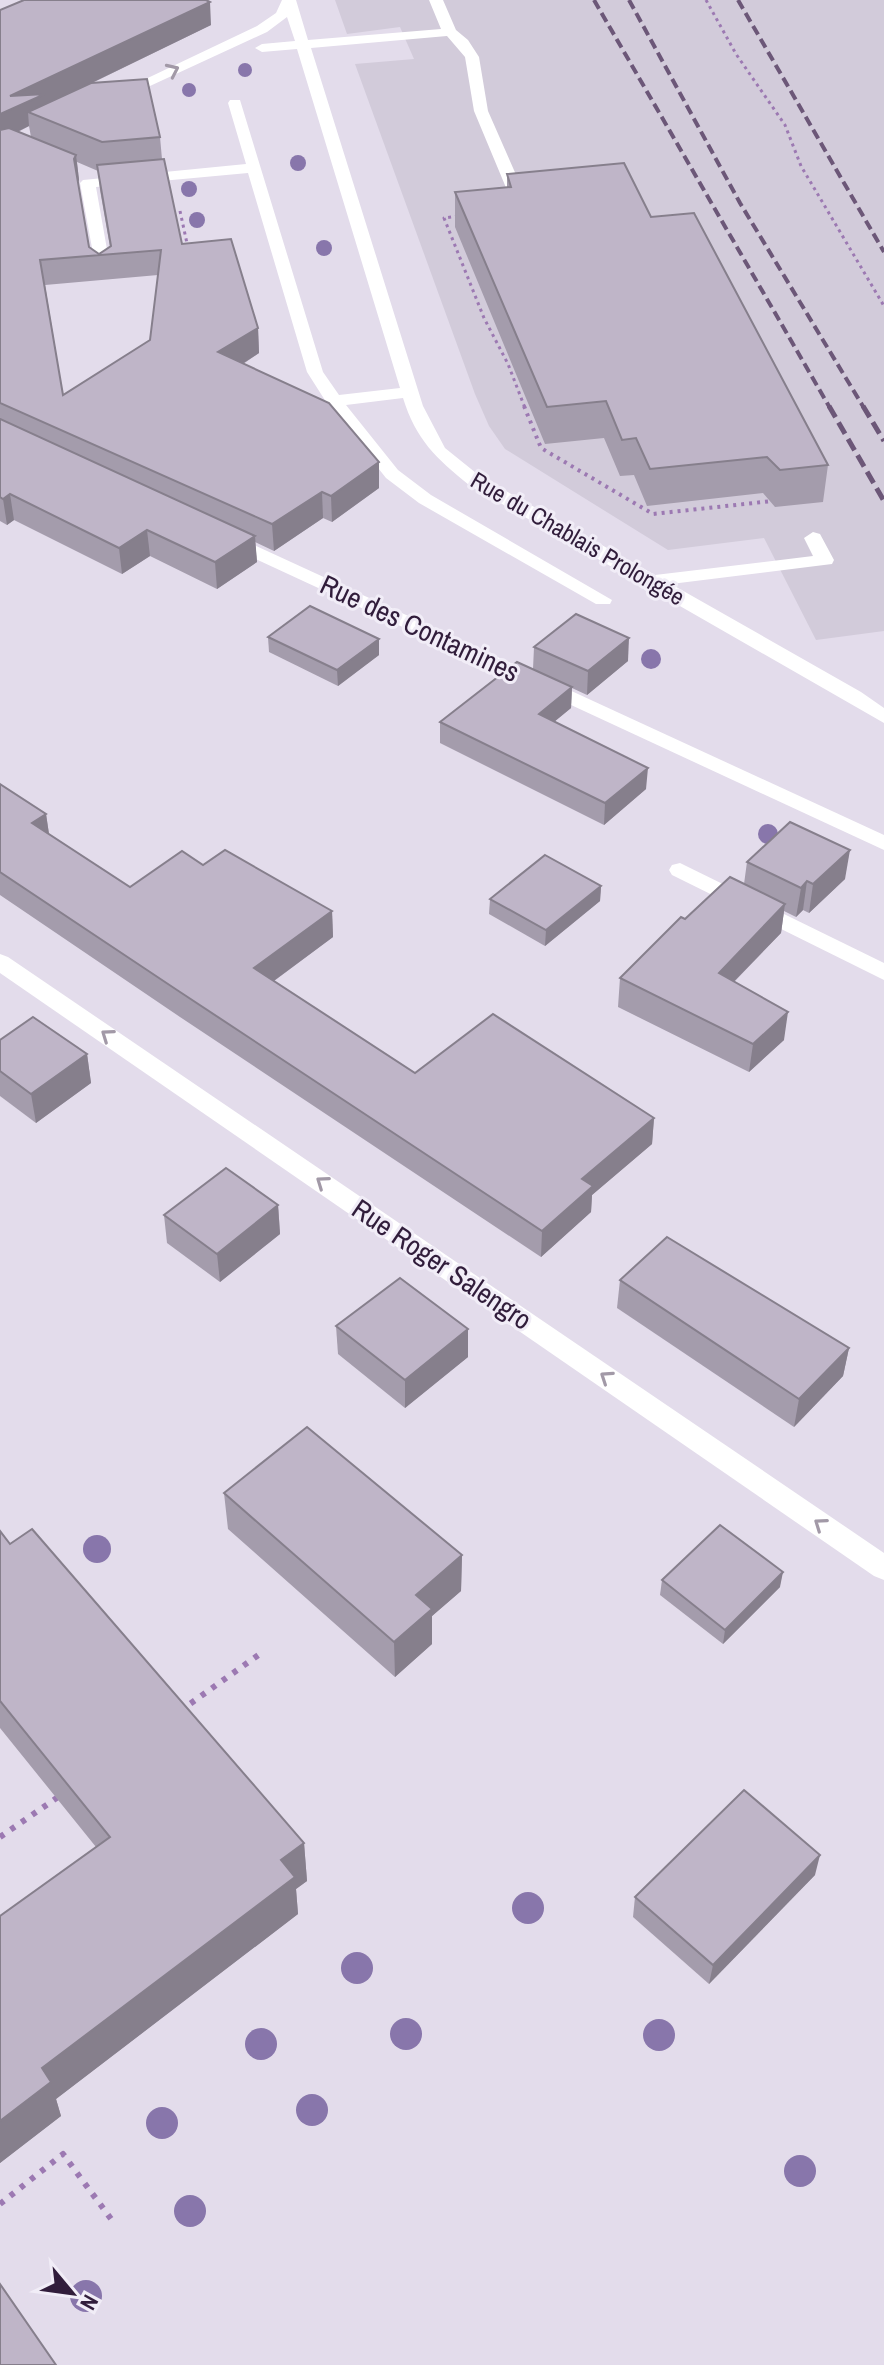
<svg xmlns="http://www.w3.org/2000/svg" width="884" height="2365" font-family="'Archivo Narrow',sans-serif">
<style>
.built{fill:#d2cbda}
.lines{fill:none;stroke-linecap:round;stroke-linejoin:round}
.path-far2{stroke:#9c79b2;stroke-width:3;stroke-dasharray:3 4;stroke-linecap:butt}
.path-far1{stroke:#9c79b2;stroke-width:4;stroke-dasharray:3 5;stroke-linecap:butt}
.path{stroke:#9c79b2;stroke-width:6;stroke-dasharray:5 8;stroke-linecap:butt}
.minor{fill:#fff;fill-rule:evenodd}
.rail-far1{stroke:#6c5778;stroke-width:4;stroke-dasharray:10 5;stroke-linecap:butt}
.rail{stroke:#6c5778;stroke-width:5;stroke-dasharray:13 6;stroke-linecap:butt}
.tree{fill:#8876ab}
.wall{fill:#a49cac;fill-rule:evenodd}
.shaded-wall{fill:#867f8c}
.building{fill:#bfb5c8;stroke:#867f8c;stroke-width:2;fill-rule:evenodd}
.oneway{stroke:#a299a7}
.labels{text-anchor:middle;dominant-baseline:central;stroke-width:6;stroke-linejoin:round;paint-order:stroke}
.far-street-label{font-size:24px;fill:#311d3b;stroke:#f1edf7}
.street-label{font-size:28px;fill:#311d3b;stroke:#f1edf7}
</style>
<rect width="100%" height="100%" fill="#e3dceb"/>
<path class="built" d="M335 0H884V631L816 640 764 538 668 550 505 449 489 426 475 394 355 64 414 59 400 27 347 34Z"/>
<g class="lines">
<g class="path-far2">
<path d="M706 0 736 54 785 125 801 166 884 306"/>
<path d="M180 211 188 248"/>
<path d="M458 216 444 218 484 318 508 364 525 408"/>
</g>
<path class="path-far1" d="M524 406 541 448 653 514 772 501"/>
<g class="path">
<path d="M180 1711 264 1651"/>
<path d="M0 1837 61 1795"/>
<path d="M0 2204 63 2154 114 2223"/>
</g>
<g class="minor">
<path d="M282 0H296L308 40 441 29 429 0H443L456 30 468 40 479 57 488 111 528 202 525 205 520 207 512 202 474 111 465 57 447 36 311 48 423 406 445 448 481 477 655 575 813 556 804 538 813 532 820 534 834 560 832 564 671 584 861 692 884 708V723L469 485C436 458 416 440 403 398L346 405 398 470 431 495 612 600 610 604H596L419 503 386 478 328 405 307 372 248 173 96 187 111 272 103 277 97 275 80 183 83 180 246 164 228 103 230 100H240L323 372 339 395 400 388 297 49 262 52 255 48 262 44 295 41 287 17 267 32 124 98 119 99 112 95 257 26 276 13Z"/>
<path d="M226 532 884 835V850L219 542 217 538Z"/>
<path d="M680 863 884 963V980L672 875 669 870 672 865Z"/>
<path d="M0 954 8 957 884 1553V1580L874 1576 0 973Z"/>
</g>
<g class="rail-far1">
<path d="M594 0 830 408"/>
<path d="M629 0 740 203 864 408"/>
<path d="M738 0 884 252"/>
</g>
<g class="rail">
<path d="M829 406 884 501"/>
<path d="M863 406 884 441"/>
</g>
</g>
<g class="tree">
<circle cx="245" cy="70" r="7"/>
<circle cx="189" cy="90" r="7"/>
<circle cx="298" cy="163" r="8"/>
<circle cx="189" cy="189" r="8"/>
<circle cx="197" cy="220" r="8"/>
<circle cx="324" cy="248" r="8"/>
<circle cx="651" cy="659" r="10"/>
<circle cx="768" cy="834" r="10"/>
<circle cx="97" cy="1549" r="14"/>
<circle cx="528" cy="1908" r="16"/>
<circle cx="357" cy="1968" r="16"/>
<circle cx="406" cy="2034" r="16"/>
<circle cx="659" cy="2035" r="16"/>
<circle cx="261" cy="2044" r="16"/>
<circle cx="312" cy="2110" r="16"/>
<circle cx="162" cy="2123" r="16"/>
<circle cx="800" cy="2171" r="16"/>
<circle cx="190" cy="2211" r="16"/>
<circle cx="86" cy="2296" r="16"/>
</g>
<g class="wall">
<path d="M0 10 211 25 88 85 160 137 162 159 182 244 258 328 259 353 243 364 379 488 332 522 323 518 274 551 255 542 257 562 217 589 150 556 122 574 14 520 7 525 0 521ZM29 126 31 137 18 132ZM77 162 98 171 100 190 110 247 99 254 89 247 78 182 79 180ZM158 275 150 340 63 395 45 285Z"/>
<path d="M507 174 651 217 828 465 823 502 775 507 763 493 647 506 634 475 620 476 604 438 545 444 455 227V192L507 187Z"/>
<path d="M268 637 379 655 338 686 269 652Z"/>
<path d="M534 647 628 661 587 695 572 688 571 708 554 722 646 789 604 825 440 743V722L533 669Z"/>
<path d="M0 784 46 814 49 834 130 887 203 865 332 911 333 937 274 981 415 1073 654 1118 652 1144 592 1195 591 1212 541 1257 180 1017 0 895Z"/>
<path d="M747 862 845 879 809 913 803 910 796 917 784 911 781 933 734 982 784 1040 749 1072 618 1007 620 978 685 919 744 884Z"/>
<path d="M601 886 600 901 545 946 489 914 490 899Z"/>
<path d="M0 1040 87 1054 91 1083 36 1123 0 1096Z"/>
<path d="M278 1205 280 1234 220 1282 167 1243 164 1215Z"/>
<path d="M620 1280 849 1348 843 1376 794 1427 617 1308Z"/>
<path d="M336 1326 468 1329V1357L405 1408 338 1354Z"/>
<path d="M224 1493 462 1555 461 1591 432 1616V1644L395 1677 228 1529Z"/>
<path d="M0 1531 10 1544 304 1843 307 1881 296 1889 298 1914 56 2099 61 2116 0 2163V1916L96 1847 0 1728Z"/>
<path d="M662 1580 780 1587 723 1644 660 1595Z"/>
<path d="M815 1875 709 1984 633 1917 635 1897Z"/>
</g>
<g class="shaded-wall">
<path d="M210 2 211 25 46 105 28 112 29 126 0 140V114L10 96Z"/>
<path d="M76 155 79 180 77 184 74 159Z"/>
<path d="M258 328 259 353 220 378 218 352Z"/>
<path d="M379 462V488L332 522 331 496Z"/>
<path d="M322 492 323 518 274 551 272 524Z"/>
<path d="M10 494 14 520 7 525 3 499Z"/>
<path d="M147 530 150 556 122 574 119 548Z"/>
<path d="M255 536 257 562 217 589 215 562Z"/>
<path d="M629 638 628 661 587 695 588 671Z"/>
<path d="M379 639V655L338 686 337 670Z"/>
<path d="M572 687 571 708 538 735 539 714Z"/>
<path d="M648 768 646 789 604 825 605 803Z"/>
<path d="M46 814 50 841 32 823Z"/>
<path d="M850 850 845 879 809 913 813 884Z"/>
<path d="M807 881 803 910 796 917 801 888Z"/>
<path d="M601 886 600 901 545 946 546 930Z"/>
<path d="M785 904 781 933 715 1001 719 973Z"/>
<path d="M332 911 333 937 256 994 254 968Z"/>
<path d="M788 1012 784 1040 749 1072 753 1044Z"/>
<path d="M87 1054 91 1083 36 1123 31 1094Z"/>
<path d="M654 1118 652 1144 592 1195 591 1212 541 1257 542 1231 582 1179Z"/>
<path d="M278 1205 280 1234 220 1282 217 1254Z"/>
<path d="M468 1329V1357L405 1408V1380Z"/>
<path d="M849 1348 843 1376 794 1427 799 1399Z"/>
<path d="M462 1555 461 1591 432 1616V1644L395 1677 394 1642 416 1595Z"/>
<path d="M783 1572 780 1587 723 1644 725 1630Z"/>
<path d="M304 1843 307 1881 296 1889 298 1914 56 2099 61 2116 0 2163V2121L42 2068 281 1860Z"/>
<path d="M820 1855 815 1875 709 1984 713 1965Z"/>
</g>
<g class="building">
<path d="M24 0H206L210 2 10 96 45 94 0 114V10Z"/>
<path d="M147 79 160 137 102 142 28 112 91 83Z"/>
<path d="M9 128 76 155 74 159 89 247 99 254 111 246 97 165 164 159 182 244 231 239 258 328 218 352 329 403 379 462 331 496 322 492 272 524 0 403V130ZM161 250 150 340 63 395 40 260Z"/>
<path d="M624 163 651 217 694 213 828 465 780 470 767 457 650 469 636 438 622 440 606 401 547 407 455 192 511 187 507 174Z"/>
<path d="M0 419 255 536 215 562 147 530 119 548 10 494 3 499 0 497Z"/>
<path d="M310 606 379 639 337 670 268 637Z"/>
<path d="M576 614 629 638 588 671 534 647Z"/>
<path d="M517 662 572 687 539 714 648 768 605 803 440 722Z"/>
<path d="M0 784 46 814 32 823 130 887 182 851 203 865 225 850 332 911 254 968 415 1073 493 1014 654 1118 582 1179 593 1186 542 1231 177 990 0 872Z"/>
<path d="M790 822 850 850 813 884 807 881 801 888 747 862Z"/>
<path d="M545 855 601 886 546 930 490 899Z"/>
<path d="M730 877 785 904 719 973 788 1012 753 1044 620 978 681 917 685 919Z"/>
<path d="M33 1017 87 1054 31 1094 0 1071V1040Z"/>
<path d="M226 1168 278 1205 217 1254 164 1215Z"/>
<path d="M667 1237 849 1348 799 1399 620 1280Z"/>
<path d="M400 1278 468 1329 405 1380 336 1326Z"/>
<path d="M307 1427 462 1555 416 1595 432 1609 394 1642 224 1493Z"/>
<path d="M720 1525 783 1572 725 1630 662 1580Z"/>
<path d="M32 1529 304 1843 281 1860 295 1877 42 2068 51 2082 0 2121V1916L110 1837 0 1701V1531L10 1544Z"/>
<path d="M744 1790 820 1855 713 1965 635 1897Z"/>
<path d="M0 2284 56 2365H0Z"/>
</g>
<defs><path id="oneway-chevron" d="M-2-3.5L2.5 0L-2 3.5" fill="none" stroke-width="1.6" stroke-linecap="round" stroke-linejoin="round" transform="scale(2)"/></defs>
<g class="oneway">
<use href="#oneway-chevron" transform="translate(173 70) rotate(-25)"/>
<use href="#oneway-chevron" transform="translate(107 1035) rotate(-145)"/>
<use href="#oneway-chevron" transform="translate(322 1182) rotate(-145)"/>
<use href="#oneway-chevron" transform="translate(606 1377) rotate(-146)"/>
<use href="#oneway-chevron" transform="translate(820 1524) rotate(-145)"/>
</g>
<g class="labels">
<g class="far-street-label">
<text transform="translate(578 538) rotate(30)">Rue du Chablais Prolongée</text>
</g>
<g class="street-label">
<text transform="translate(420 628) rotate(25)">Rue des Contamines</text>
<text transform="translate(442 1264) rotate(34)">Rue Roger Salengro</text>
</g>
</g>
<g transform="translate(72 2293) rotate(119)" stroke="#f1edf7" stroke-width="6" paint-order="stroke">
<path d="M0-6L14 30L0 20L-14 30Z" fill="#311d3b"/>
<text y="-12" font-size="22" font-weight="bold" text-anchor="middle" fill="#311d3b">N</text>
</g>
</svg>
